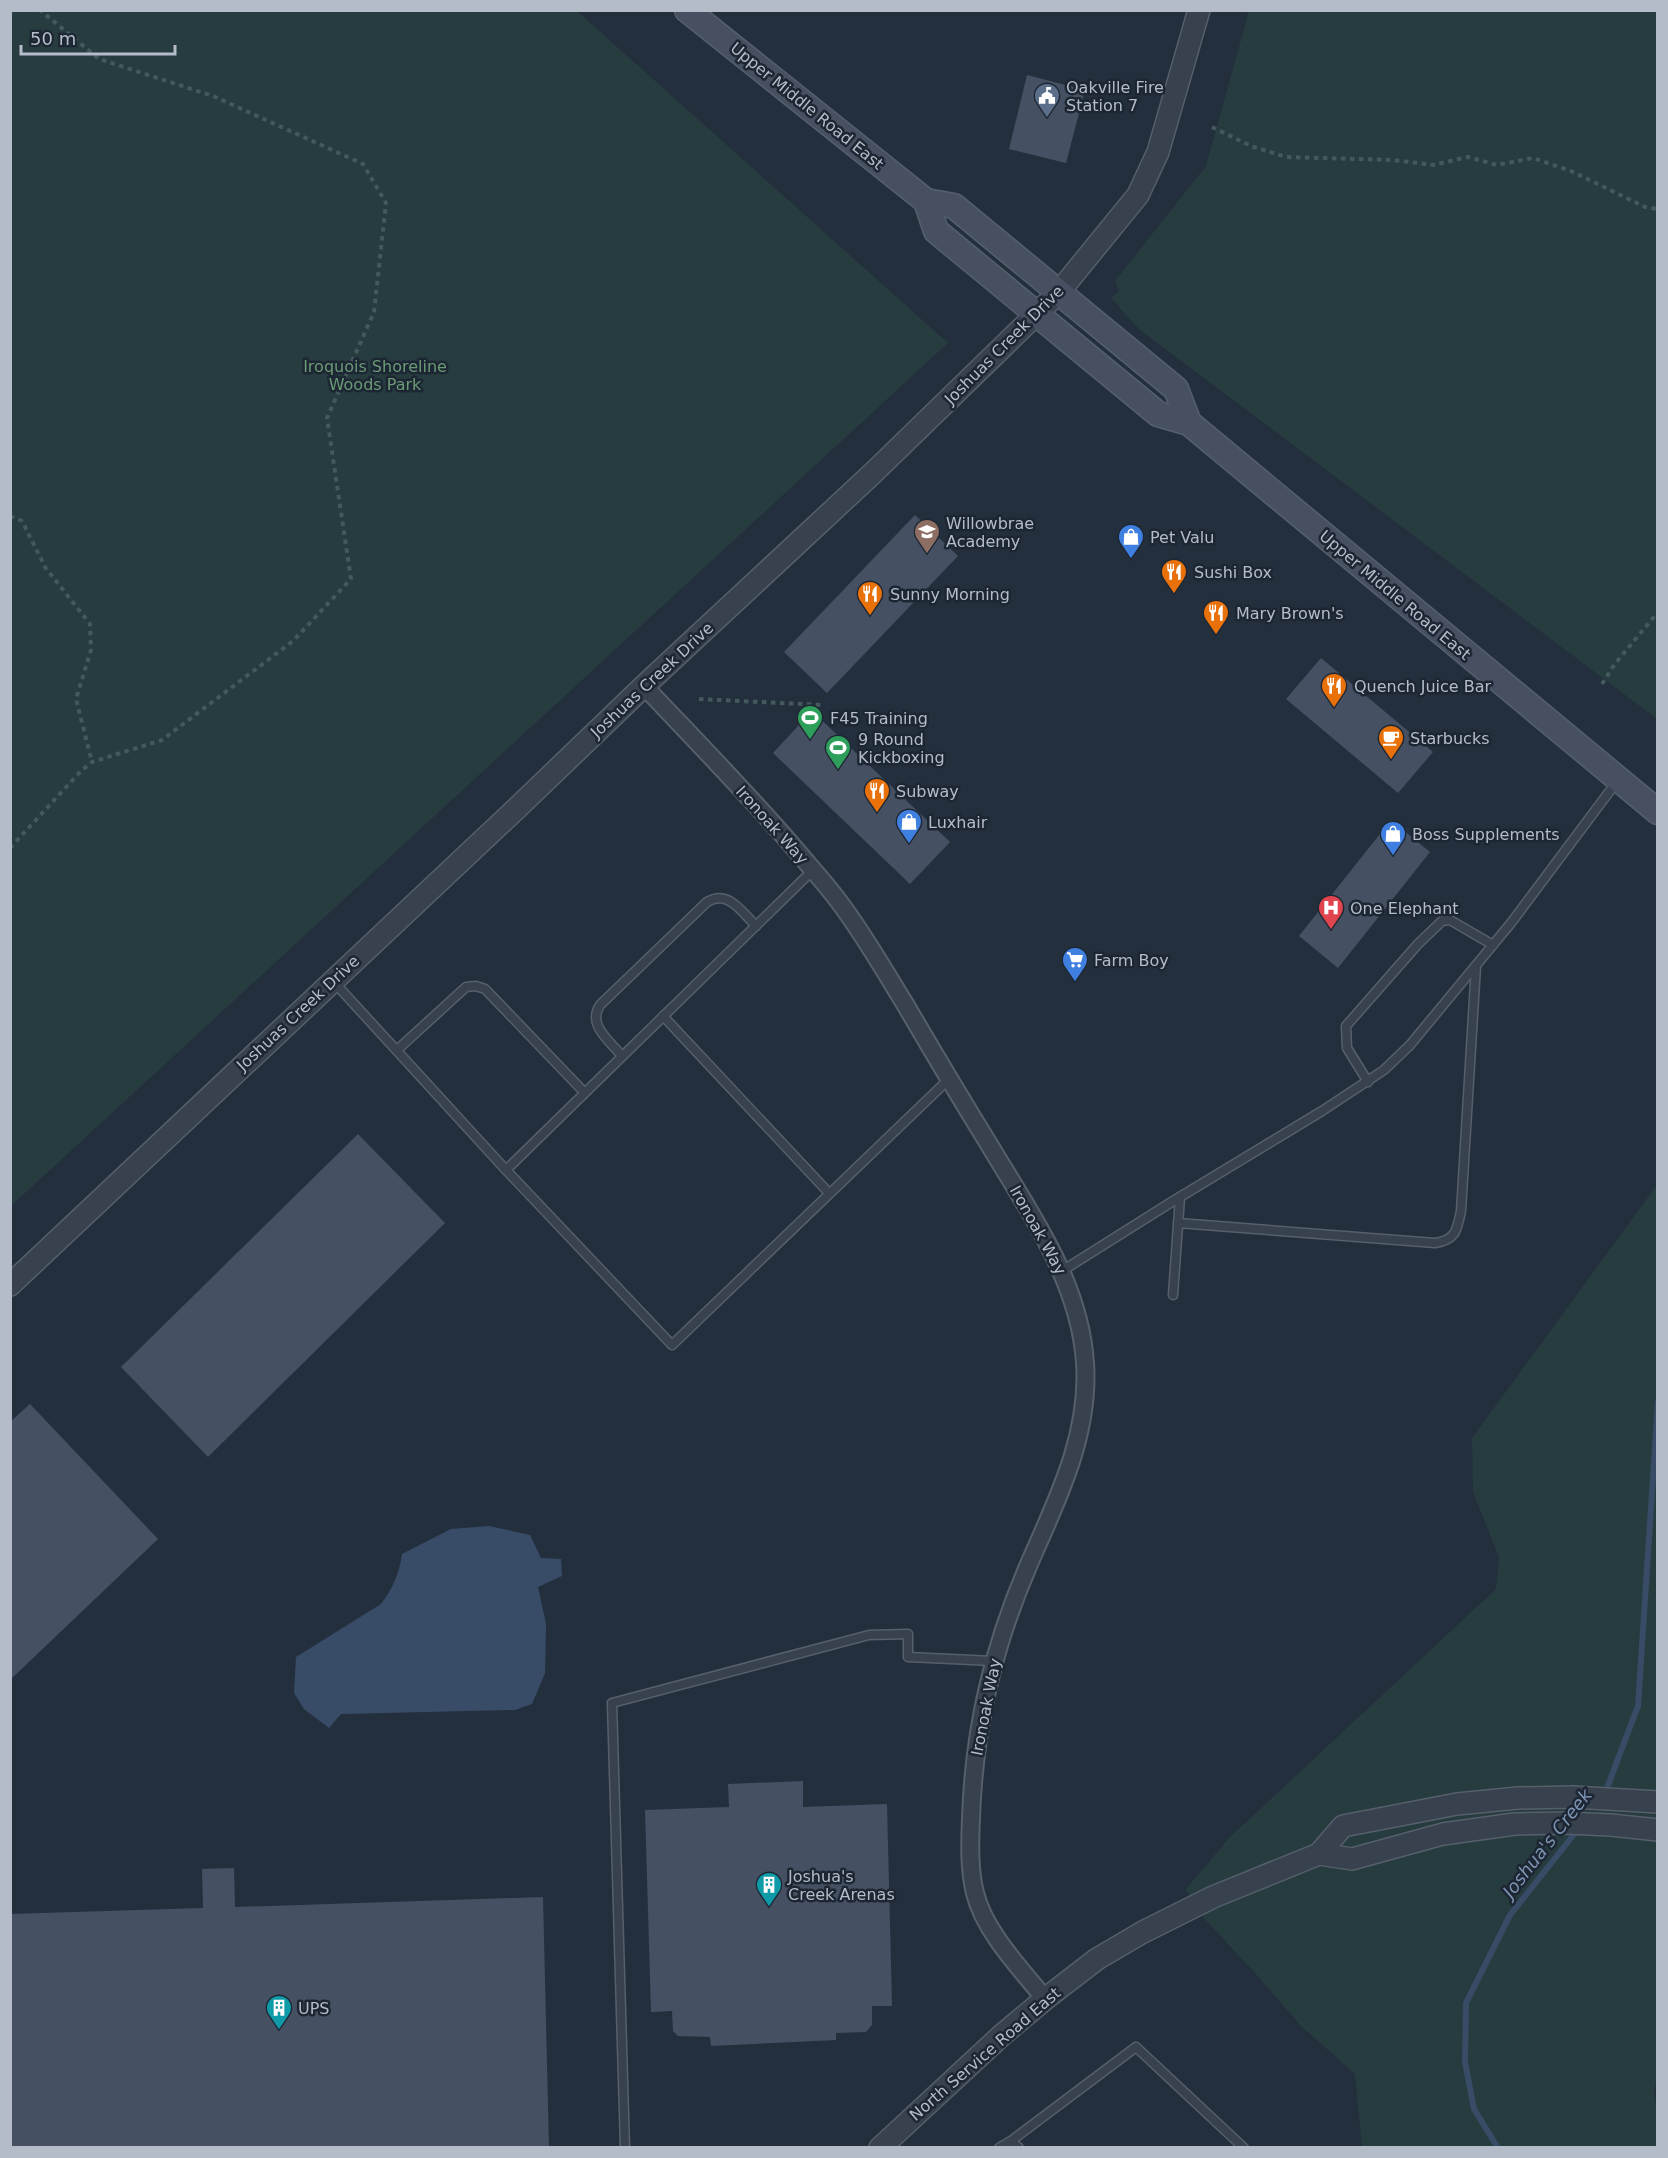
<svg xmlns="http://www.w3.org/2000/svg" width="1668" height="2158" font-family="'DejaVu Sans',sans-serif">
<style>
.green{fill:#263c3f}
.water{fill:#394c67}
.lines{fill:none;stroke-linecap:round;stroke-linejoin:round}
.stream{stroke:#394c67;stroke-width:6}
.building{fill:#455162}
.service-casing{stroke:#565f6c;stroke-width:11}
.minor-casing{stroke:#565f6c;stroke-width:20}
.tertiary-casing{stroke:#565f6c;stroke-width:24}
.secondary-casing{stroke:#565f6c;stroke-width:27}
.path{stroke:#44595c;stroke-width:4;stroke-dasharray:4.5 4.5;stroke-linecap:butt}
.service{stroke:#38414e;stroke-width:8}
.minor{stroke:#38414e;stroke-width:16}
.tertiary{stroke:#38414e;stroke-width:21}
.secondary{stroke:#465061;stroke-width:24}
.labels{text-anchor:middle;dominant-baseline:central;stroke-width:5;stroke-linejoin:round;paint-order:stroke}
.poi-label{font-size:16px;fill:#b4bcc9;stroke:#1d2633;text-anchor:start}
.street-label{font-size:16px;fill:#b4bcc9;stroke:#1d2633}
.park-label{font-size:16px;fill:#6b9a76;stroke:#1d2633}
.water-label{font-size:18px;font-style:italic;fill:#7c92b1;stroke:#1d2633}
</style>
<rect width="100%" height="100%" fill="#242f3e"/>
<g class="green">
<path d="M11 10 577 11 948 343 11 1206Z"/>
<path d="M1249 11H1657V719L1139 329 1111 298 1119 291 1115 281 1206 166Z"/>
<path d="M1657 1185 1658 2067 1654 2092 1658 2119 1657 2147H1362L1355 2074 1301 2026 1257 1975 1197 1911 1186 1889 1229 1838 1496 1589 1499 1557 1473 1492 1472 1438Z"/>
</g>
<path class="water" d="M489 1526 530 1535 541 1558 561 1559 562 1576 538 1587 546 1624 545 1673 532 1704 515 1710 341 1714 329 1728 304 1709 294 1693 296 1657 381 1604C393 1588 399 1574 402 1554L451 1529Z"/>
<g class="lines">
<g class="stream">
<path d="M1604 1796 1638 1706 1658 1402"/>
<path d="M1498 2148 1474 2109 1465 2062 1466 2003 1510 1915 1579 1828"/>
</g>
</g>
<g class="building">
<path d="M1027 75 1085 90 1066 163 1009 149Z"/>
<path d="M915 515 958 556 827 693 784 652Z"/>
<path d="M1321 658 1433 752 1398 793 1286 699Z"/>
<path d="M812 711 950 842 910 884 773 753Z"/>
<path d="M1391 820 1430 852 1338 968 1299 936Z"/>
<path d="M358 1134 445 1223 208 1457 121 1367Z"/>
<path d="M30 1404 158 1539 10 1680V1422Z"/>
<path d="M803 1781V1807L887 1804 892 2006H872V2025L866 2032 836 2033V2040L711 2046 710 2037 678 2036 673 2031 672 2011 651 2012 645 1810 729 1807 728 1784Z"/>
<path d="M234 1868 235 1907 543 1897 549 2148H10V1914L203 1908 202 1869Z"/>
</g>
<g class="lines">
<defs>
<g id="service">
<path d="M333 981 506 1170 672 1345 949 1079"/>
<path d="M663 1016 829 1193"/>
<path d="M397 1050 466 987 476 986 485 989 584 1092"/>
<path d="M622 1056C609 1040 587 1025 600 1005L707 902C728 889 742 912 756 926"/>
<path d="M1368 1082 1347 1048 1346 1026 1418 944 1442 921 1450 920 1493 945"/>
<path d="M506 1170 813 870"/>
<path d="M1178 1223 1435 1243C1456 1240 1457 1230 1461 1211L1476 966"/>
<path d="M1062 1271 1170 1203 1322 1111 1384 1070 1410 1045 1511 923 1618 780"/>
<path d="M1173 1295 1180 1197"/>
<path d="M1011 2141 1136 2047 1244 2148"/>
<path d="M625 2148 612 1703 869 1635 908 1634V1657L993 1661"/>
<path d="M999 2148 1011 2141 1019 2148"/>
</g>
<path id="minor" d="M644 686C695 740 748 794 797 851 811 868 827 885 840 903 864 935 884 970 905 1004 933 1052 961 1099 990 1146 1030 1213 1080 1282 1085 1363 1090 1435 1057 1500 1029 1564 993 1647 974 1728 971 1818 970 1843 969 1869 975 1893 984 1931 1021 1969 1045 1999"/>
<g id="tertiary">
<path d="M10 1285 516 809 644 686 873 473 1059 292 1138 195 1158 152 1199 10"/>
<path d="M1319 1854 1352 1859 1443 1834 1515 1824 1566 1823 1611 1825 1658 1830"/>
<path d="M880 2148 1002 2035 1045 1999 1097 1959 1143 1932 1213 1897 1319 1854 1343 1826 1457 1804 1518 1798 1573 1797 1658 1802"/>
</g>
<g id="secondary">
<path d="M687 10 926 201 954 206 1176 389 1189 423"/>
<path d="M926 201 936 231 1158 414 1189 423 1658 812"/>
</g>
</defs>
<use href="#service" class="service-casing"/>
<use href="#minor" class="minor-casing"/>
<use href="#tertiary" class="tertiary-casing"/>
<use href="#secondary" class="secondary-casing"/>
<g class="path">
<path d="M1212 127 1251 146 1286 157 1393 160 1433 165 1468 157 1497 165 1533 158 1571 171 1645 207 1658 209"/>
<path d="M10 516 22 521 45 567 90 624 91 650 76 699 92 762"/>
<path d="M1602 684 1614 665 1658 612"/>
<path d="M699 699 822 705"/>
<path d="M10 848 81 771 92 762 162 740 293 641 351 579 327 418 374 312 386 203 363 164 213 96 99 59 40 10"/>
</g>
<use href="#service" class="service"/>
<use href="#minor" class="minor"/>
<use href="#tertiary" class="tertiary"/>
<use href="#secondary" class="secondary"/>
</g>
<defs>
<symbol id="civic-pin" viewBox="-11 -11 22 30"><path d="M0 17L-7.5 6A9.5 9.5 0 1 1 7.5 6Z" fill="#5c6f8a" stroke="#1d2633"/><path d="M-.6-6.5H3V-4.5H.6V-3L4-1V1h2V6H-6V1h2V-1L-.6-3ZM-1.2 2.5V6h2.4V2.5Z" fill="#fff"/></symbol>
<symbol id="school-pin" viewBox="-11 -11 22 30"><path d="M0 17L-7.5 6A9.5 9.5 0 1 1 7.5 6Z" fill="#8d6e63" stroke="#1d2633"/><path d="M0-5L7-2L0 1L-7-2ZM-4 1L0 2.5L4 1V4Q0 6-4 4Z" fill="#fff"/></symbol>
<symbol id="shop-pin" viewBox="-11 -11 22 30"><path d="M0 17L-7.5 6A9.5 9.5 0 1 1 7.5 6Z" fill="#3f7fe0" stroke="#1d2633"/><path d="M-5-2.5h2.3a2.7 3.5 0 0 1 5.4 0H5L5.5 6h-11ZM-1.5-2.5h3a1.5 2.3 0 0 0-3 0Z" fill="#fff"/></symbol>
<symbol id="restaurant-pin" viewBox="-11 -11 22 30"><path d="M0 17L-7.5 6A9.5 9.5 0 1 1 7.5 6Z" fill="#e8710a" stroke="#1d2633"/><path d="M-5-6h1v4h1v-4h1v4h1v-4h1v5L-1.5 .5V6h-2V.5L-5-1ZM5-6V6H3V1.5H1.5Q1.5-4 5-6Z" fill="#fff"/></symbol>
<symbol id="stadium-pin" viewBox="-11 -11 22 30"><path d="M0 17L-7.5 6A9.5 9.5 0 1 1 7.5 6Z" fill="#2e9e5b" stroke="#1d2633"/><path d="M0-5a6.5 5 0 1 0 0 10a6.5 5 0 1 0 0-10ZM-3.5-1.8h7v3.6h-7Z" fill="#fff"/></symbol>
<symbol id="cafe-pin" viewBox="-11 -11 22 30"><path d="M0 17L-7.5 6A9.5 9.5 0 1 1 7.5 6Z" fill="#e8710a" stroke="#1d2633"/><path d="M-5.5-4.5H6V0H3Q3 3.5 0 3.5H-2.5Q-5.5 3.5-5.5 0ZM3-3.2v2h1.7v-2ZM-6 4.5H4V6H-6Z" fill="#fff"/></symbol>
<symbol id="hospital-pin" viewBox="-11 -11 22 30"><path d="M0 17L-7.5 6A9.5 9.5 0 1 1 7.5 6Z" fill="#e0444e" stroke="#1d2633"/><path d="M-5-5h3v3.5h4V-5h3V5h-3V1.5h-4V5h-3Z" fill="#fff"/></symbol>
<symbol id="supermarket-pin" viewBox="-11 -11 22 30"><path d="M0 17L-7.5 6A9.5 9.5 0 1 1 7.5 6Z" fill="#3f7fe0" stroke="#1d2633"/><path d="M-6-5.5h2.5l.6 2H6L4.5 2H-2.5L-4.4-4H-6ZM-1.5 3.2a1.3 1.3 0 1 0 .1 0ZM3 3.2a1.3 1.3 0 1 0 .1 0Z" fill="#fff"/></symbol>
<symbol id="building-pin" viewBox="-11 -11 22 30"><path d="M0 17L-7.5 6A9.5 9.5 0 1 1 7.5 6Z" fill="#0f9aa8" stroke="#1d2633"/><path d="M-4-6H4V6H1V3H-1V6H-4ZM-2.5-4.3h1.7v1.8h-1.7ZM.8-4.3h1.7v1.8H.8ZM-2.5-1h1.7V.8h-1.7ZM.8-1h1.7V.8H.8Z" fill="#fff"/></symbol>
</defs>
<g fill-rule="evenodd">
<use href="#civic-pin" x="1032" y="81" width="30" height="40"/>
<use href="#school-pin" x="912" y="517" width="30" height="40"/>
<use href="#shop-pin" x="1116" y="522" width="30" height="40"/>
<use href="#restaurant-pin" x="1159" y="557" width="30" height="40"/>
<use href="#restaurant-pin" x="855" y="579" width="30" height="40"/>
<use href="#restaurant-pin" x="1201" y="598" width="30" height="40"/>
<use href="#restaurant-pin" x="1319" y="671" width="30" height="40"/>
<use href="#stadium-pin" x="795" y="703" width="30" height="40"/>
<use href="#cafe-pin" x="1376" y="723" width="30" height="40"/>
<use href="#stadium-pin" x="823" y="733" width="30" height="40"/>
<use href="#restaurant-pin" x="862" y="776" width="30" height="40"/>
<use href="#shop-pin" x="894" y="807" width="30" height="40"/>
<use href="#shop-pin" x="1378" y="819" width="30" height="40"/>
<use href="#hospital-pin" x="1316" y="893" width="30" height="40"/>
<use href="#supermarket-pin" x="1060" y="945" width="30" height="40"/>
<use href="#building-pin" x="754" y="1870" width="30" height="40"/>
<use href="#building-pin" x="264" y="1993" width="30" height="40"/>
</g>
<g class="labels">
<g class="poi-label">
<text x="1066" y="87">Oakville Fire<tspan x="1066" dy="18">Station 7</tspan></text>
<text x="946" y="523">Willowbrae<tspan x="946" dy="18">Academy</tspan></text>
<text x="1150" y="537">Pet Valu</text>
<text x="1194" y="572">Sushi Box</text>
<text x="890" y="594">Sunny Morning</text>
<text x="1236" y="613">Mary Brown's</text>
<text x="1354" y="686">Quench Juice Bar</text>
<text x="830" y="718">F45 Training</text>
<text x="1410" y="738">Starbucks</text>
<text x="858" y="739">9 Round<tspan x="858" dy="18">Kickboxing</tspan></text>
<text x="896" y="791">Subway</text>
<text x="928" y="822">Luxhair</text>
<text x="1412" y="834">Boss Supplements</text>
<text x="1350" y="908">One Elephant</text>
<text x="1094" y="960">Farm Boy</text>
<text x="788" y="1876">Joshua's<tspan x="788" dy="18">Creek Arenas</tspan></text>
<text x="298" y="2008">UPS</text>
</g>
<g class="street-label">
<text transform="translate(807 106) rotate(39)">Upper Middle Road East</text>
<text transform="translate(1004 345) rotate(-45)">Joshuas Creek Drive</text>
<text transform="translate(1395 595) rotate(40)">Upper Middle Road East</text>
<text transform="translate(652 680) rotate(-43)">Joshuas Creek Drive</text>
<text transform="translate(772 825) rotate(48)">Ironoak Way</text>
<text transform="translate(298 1013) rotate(-43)">Joshuas Creek Drive</text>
<text transform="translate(1038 1230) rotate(61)">Ironoak Way</text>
<text transform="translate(986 1707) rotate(-79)">Ironoak Way</text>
<text transform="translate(985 2054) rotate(-41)">North Service Road East</text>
</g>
<g class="park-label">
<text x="375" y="366">Iroquois Shoreline<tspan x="375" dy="18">Woods Park</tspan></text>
</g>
<g class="water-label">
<text transform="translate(1547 1843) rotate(-52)">Joshua's Creek</text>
</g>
</g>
<rect width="1668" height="2158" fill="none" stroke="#b4bcc9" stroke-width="24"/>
<path d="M21 45v9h154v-9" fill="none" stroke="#b4bcc9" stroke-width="3"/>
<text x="30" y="45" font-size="18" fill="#b4bcc9" stroke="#1d2633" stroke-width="4.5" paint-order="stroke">50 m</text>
</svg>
